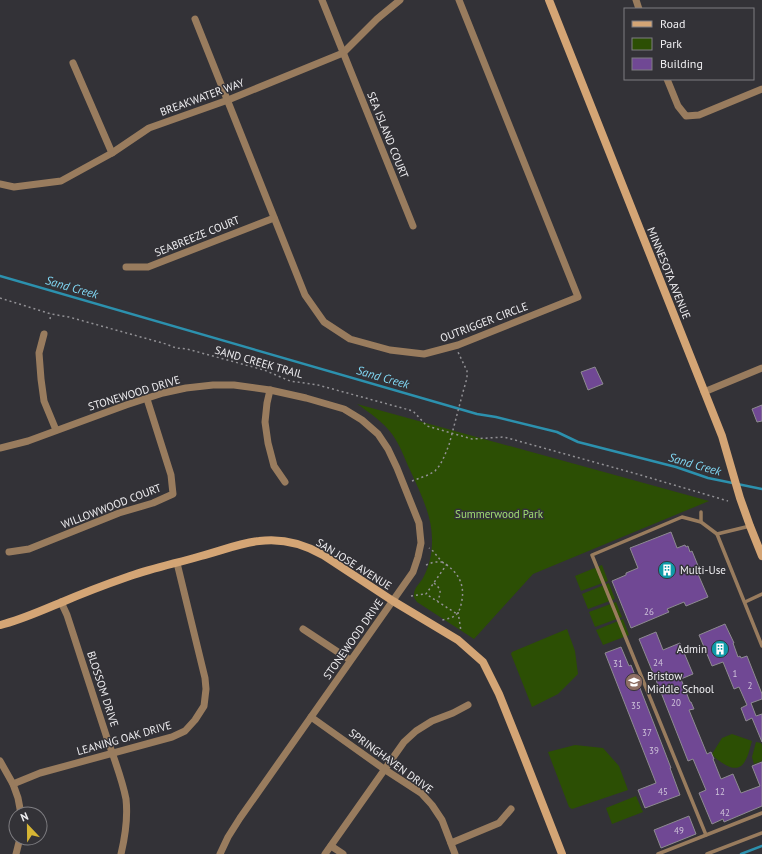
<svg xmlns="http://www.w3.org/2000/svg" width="762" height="854" font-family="'PT Sans',sans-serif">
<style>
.green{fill:#2c4f04}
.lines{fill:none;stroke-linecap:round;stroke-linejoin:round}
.stream{stroke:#2c91ae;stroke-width:2.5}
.building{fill:#704894;stroke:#8e8b91}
.path{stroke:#929195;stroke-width:1.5;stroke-dasharray:2 3;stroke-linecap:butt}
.lane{stroke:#997c5e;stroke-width:3.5}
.street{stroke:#997c5e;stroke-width:7}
.secondary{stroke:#d4a575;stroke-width:8}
.labels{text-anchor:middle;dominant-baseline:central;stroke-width:3;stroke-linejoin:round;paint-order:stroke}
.number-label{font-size:9px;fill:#cfc4da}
.street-label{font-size:11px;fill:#efeef1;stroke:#333237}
.park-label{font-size:11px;fill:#a0de71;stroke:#333237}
.poi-label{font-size:11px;fill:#efeef1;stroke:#333237;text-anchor:start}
.water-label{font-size:12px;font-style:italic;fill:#81d8f4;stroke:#333237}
</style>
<rect width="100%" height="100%" fill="#333237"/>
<g class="green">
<path d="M357 404 709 501 533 574 474 639 417 602C415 599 413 597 414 594 414 588 420 583 423 578 429 567 432 554 432 542 433 517 420 492 410 470 404 457 400 445 392 434 382 421 370 413 357 404Z"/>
<path d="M602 565 608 581 581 591 575 576Z"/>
<path d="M609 583 615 599 588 609 582 594Z"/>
<path d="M616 602 622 617 595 627 589 612Z"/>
<path d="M623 619 629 635 603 645 596 630Z"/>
<path d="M567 629 575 651 578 674 558 694 532 707 511 654 512 652Z"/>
<path d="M732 734 752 741C748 754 745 777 724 764 720 761 715 759 712 754L722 738Z"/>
<path d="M756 742 761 743 762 745V761L754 764 752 757Z"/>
<path d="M575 745 603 748 619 766 628 790 572 809 569 807 548 752Z"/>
<path d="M636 796 643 812 612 824 606 808Z"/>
</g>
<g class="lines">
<g class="stream">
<path d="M0 276 477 414 496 417 557 432 578 442 676 467 708 478 762 489"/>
<path d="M741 854 762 846"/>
</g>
</g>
<g class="building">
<path d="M595 367 603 384 588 390 581 372Z"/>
<path d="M762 405V421L757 422 752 409Z"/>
<path d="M671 532 677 548 685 545 686 547 688 546 690 552 692 551 701 573 698 574 708 597 686 606 684 602 667 609 669 612 631 628 612 581 626 575V573L638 568 630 548Z"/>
<path d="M725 624 734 643H733L738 657 740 656 741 658 747 656 762 694V699L751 703 756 716 762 714V742L752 718 746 721 741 708 747 705 739 687 734 689 723 662 712 666 699 635Z"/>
<path d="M656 632 663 650 680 643 693 674 681 679 690 702H691L694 709 689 710 707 754 711 752 714 759H713L721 779 733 774 741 793 760 786 752 766 762 762V806L724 822 723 819 712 824 699 793 706 790 693 759 688 761 660 690 639 639Z"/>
<path d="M621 647 629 666 631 665 654 724 671 768H670L680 795 645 808 638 790 656 783 605 653Z"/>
<path d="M689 816 696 834 661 848 654 830Z"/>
</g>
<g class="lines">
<g class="path">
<path d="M0 298 51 314 69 317 166 344 176 348 187 349 264 370 290 381 318 385 413 411 427 426 472 439 504 437 637 474 728 501"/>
<path d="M50 319 51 314"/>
<path d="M412 481 428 475 435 471 440 465 444 457 449 445 463 392 467 378V371L458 352"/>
<path d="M442 562C456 570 465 582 462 600 461 605 460 611 456 615 452 618 447 619 442 620"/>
<path d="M447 564 426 594 457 614"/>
<path d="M426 565 434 562H442L433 551 429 548"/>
<path d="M434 583C441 589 442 593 437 601"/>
<path d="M411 596 425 594"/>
<path d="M458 612 461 631"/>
</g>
<g class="lane">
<path d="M701 522V512"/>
<path d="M717 534 750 526"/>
<path d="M745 602 762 594"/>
<path d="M706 835 592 555 682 517 701 522 717 534 762 646"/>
<path d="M658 854 762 813"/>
<path d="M707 854 762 833"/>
</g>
<g class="street">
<path d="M322 0 413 226"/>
<path d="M636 0 639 9"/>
<path d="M195 19 305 295 324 322 350 339 390 350 424 354 458 345 578 297 459 0"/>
<path d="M73 63 112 153"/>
<path d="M667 79 678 106 686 116 699 115 762 89"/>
<path d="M0 184 14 187 61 181 112 153 149 128 228 100 343 53 377 19 400 0"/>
<path d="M126 267H148L274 218"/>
<path d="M44 334 39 353 41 379 44 401 56 430"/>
<path d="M270 390 267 403 265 422 268 443 274 466 285 482"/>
<path d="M704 392 762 368"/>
<path d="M0 448 28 441 126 405 163 393 186 388 213 385H234L270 390 306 398 344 409 362 420 378 434 388 449 397 468 419 523 421 543 418 557 413 572 240 818 228 837 220 854"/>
<path d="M9 552 29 549 119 513 153 503 173 494 171 475 147 399"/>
<path d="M61 602 67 615C80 655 93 695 106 735 113 756 122 778 126 799 128 817 125 837 121 854"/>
<path d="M303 629 350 660"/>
<path d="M311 717 384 769 421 793 432 805 442 820 455 854"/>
<path d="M0 761 13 784 18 798 21 814"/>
<path d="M13 784 40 773 172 737 185 731 195 720 204 706 206 689 205 678 177 563"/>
<path d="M451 843 499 823 511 809"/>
<path d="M331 846 343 854"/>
<path d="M16 854 20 838"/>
<path d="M325 854 404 742 416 731 432 721 453 713 468 705"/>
</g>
<g class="secondary">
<path d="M549 0 722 436 740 498 750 526 762 556"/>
<path d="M0 625C21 620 40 611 60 603 83 593 107 584 130 576 153 568 177 563 201 556 220 551 240 543 259 541 282 538 304 544 323 555L393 601 458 640 483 662 499 694 519 744 562 854"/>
</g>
</g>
<defs>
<symbol id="building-disc" viewBox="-11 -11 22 22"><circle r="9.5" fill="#0f9aa8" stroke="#333237"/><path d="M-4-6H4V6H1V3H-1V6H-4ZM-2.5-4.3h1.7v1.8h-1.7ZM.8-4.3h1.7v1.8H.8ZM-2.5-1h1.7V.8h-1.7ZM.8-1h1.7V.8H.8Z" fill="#fff"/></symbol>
<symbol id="school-disc" viewBox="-11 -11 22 22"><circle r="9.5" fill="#8d6e63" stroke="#333237"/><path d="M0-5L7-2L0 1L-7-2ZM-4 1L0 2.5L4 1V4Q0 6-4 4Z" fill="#fff"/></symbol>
</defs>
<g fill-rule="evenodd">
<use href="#building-disc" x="657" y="560" width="20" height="20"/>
<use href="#building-disc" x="710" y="639" width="20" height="20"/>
<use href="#school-disc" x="624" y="672" width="20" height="20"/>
</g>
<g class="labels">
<g class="number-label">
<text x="649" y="611">26</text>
<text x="658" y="662">24</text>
<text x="618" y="663">31</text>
<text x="735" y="673">1</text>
<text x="750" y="685">2</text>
<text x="676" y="702">20</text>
<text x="636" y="705">35</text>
<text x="647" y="732">37</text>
<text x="654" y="750">39</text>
<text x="663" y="791">45</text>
<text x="720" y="791">12</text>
<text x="725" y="812">42</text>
<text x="679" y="830">49</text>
</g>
<g class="street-label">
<text transform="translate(202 97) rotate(-20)">BREAKWATER WAY</text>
<text transform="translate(388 135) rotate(68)">SEA ISLAND COURT</text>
<text transform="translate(197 236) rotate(-22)">SEABREEZE COURT</text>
<text transform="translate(669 273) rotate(68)">MINNESOTA AVENUE</text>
<text transform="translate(484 322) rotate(-21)">OUTRIGGER CIRCLE</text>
<text transform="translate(259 362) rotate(16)">SAND CREEK TRAIL</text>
<text transform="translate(134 393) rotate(-17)">STONEWOOD DRIVE</text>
<text transform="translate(111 506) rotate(-21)">WILLOWWOOD COURT</text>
<text transform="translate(354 564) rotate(32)">SAN JOSE AVENUE</text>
<text transform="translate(353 639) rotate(-55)">STONEWOOD DRIVE</text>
<text transform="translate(103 689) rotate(72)">BLOSSOM DRIVE</text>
<text transform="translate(124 738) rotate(-16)">LEANING OAK DRIVE</text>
<text transform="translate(391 761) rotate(36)">SPRINGHAVEN DRIVE</text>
</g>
<g class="park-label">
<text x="499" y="514">Summerwood Park</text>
</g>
<g class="poi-label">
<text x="680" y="570">Multi-Use</text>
<text x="707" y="649" text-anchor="end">Admin</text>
<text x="647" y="676">Bristow<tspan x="647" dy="13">Middle School</tspan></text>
</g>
<g class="water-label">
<text transform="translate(72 287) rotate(16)">Sand Creek</text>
<text transform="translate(383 377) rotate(16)">Sand Creek</text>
<text transform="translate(695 464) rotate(16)">Sand Creek</text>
</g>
</g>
<rect x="624" y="8" width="130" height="72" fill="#333237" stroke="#7e7d81"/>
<rect x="632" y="21" width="20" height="6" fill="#d4a575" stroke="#7e7d81"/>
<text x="660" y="28" font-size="12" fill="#efeef1">Road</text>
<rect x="632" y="38" width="20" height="12" fill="#2c4f04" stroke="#7e7d81"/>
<text x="660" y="48" font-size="12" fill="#efeef1">Park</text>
<rect x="632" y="58" width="20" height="12" fill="#704894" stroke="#7e7d81"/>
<text x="660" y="68" font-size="12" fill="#efeef1">Building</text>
<g transform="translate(28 826) rotate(338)"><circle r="19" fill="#333237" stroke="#7e7d81"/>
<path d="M0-3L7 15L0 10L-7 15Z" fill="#d6b534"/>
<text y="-6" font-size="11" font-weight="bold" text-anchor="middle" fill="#efeef1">N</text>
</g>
</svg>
